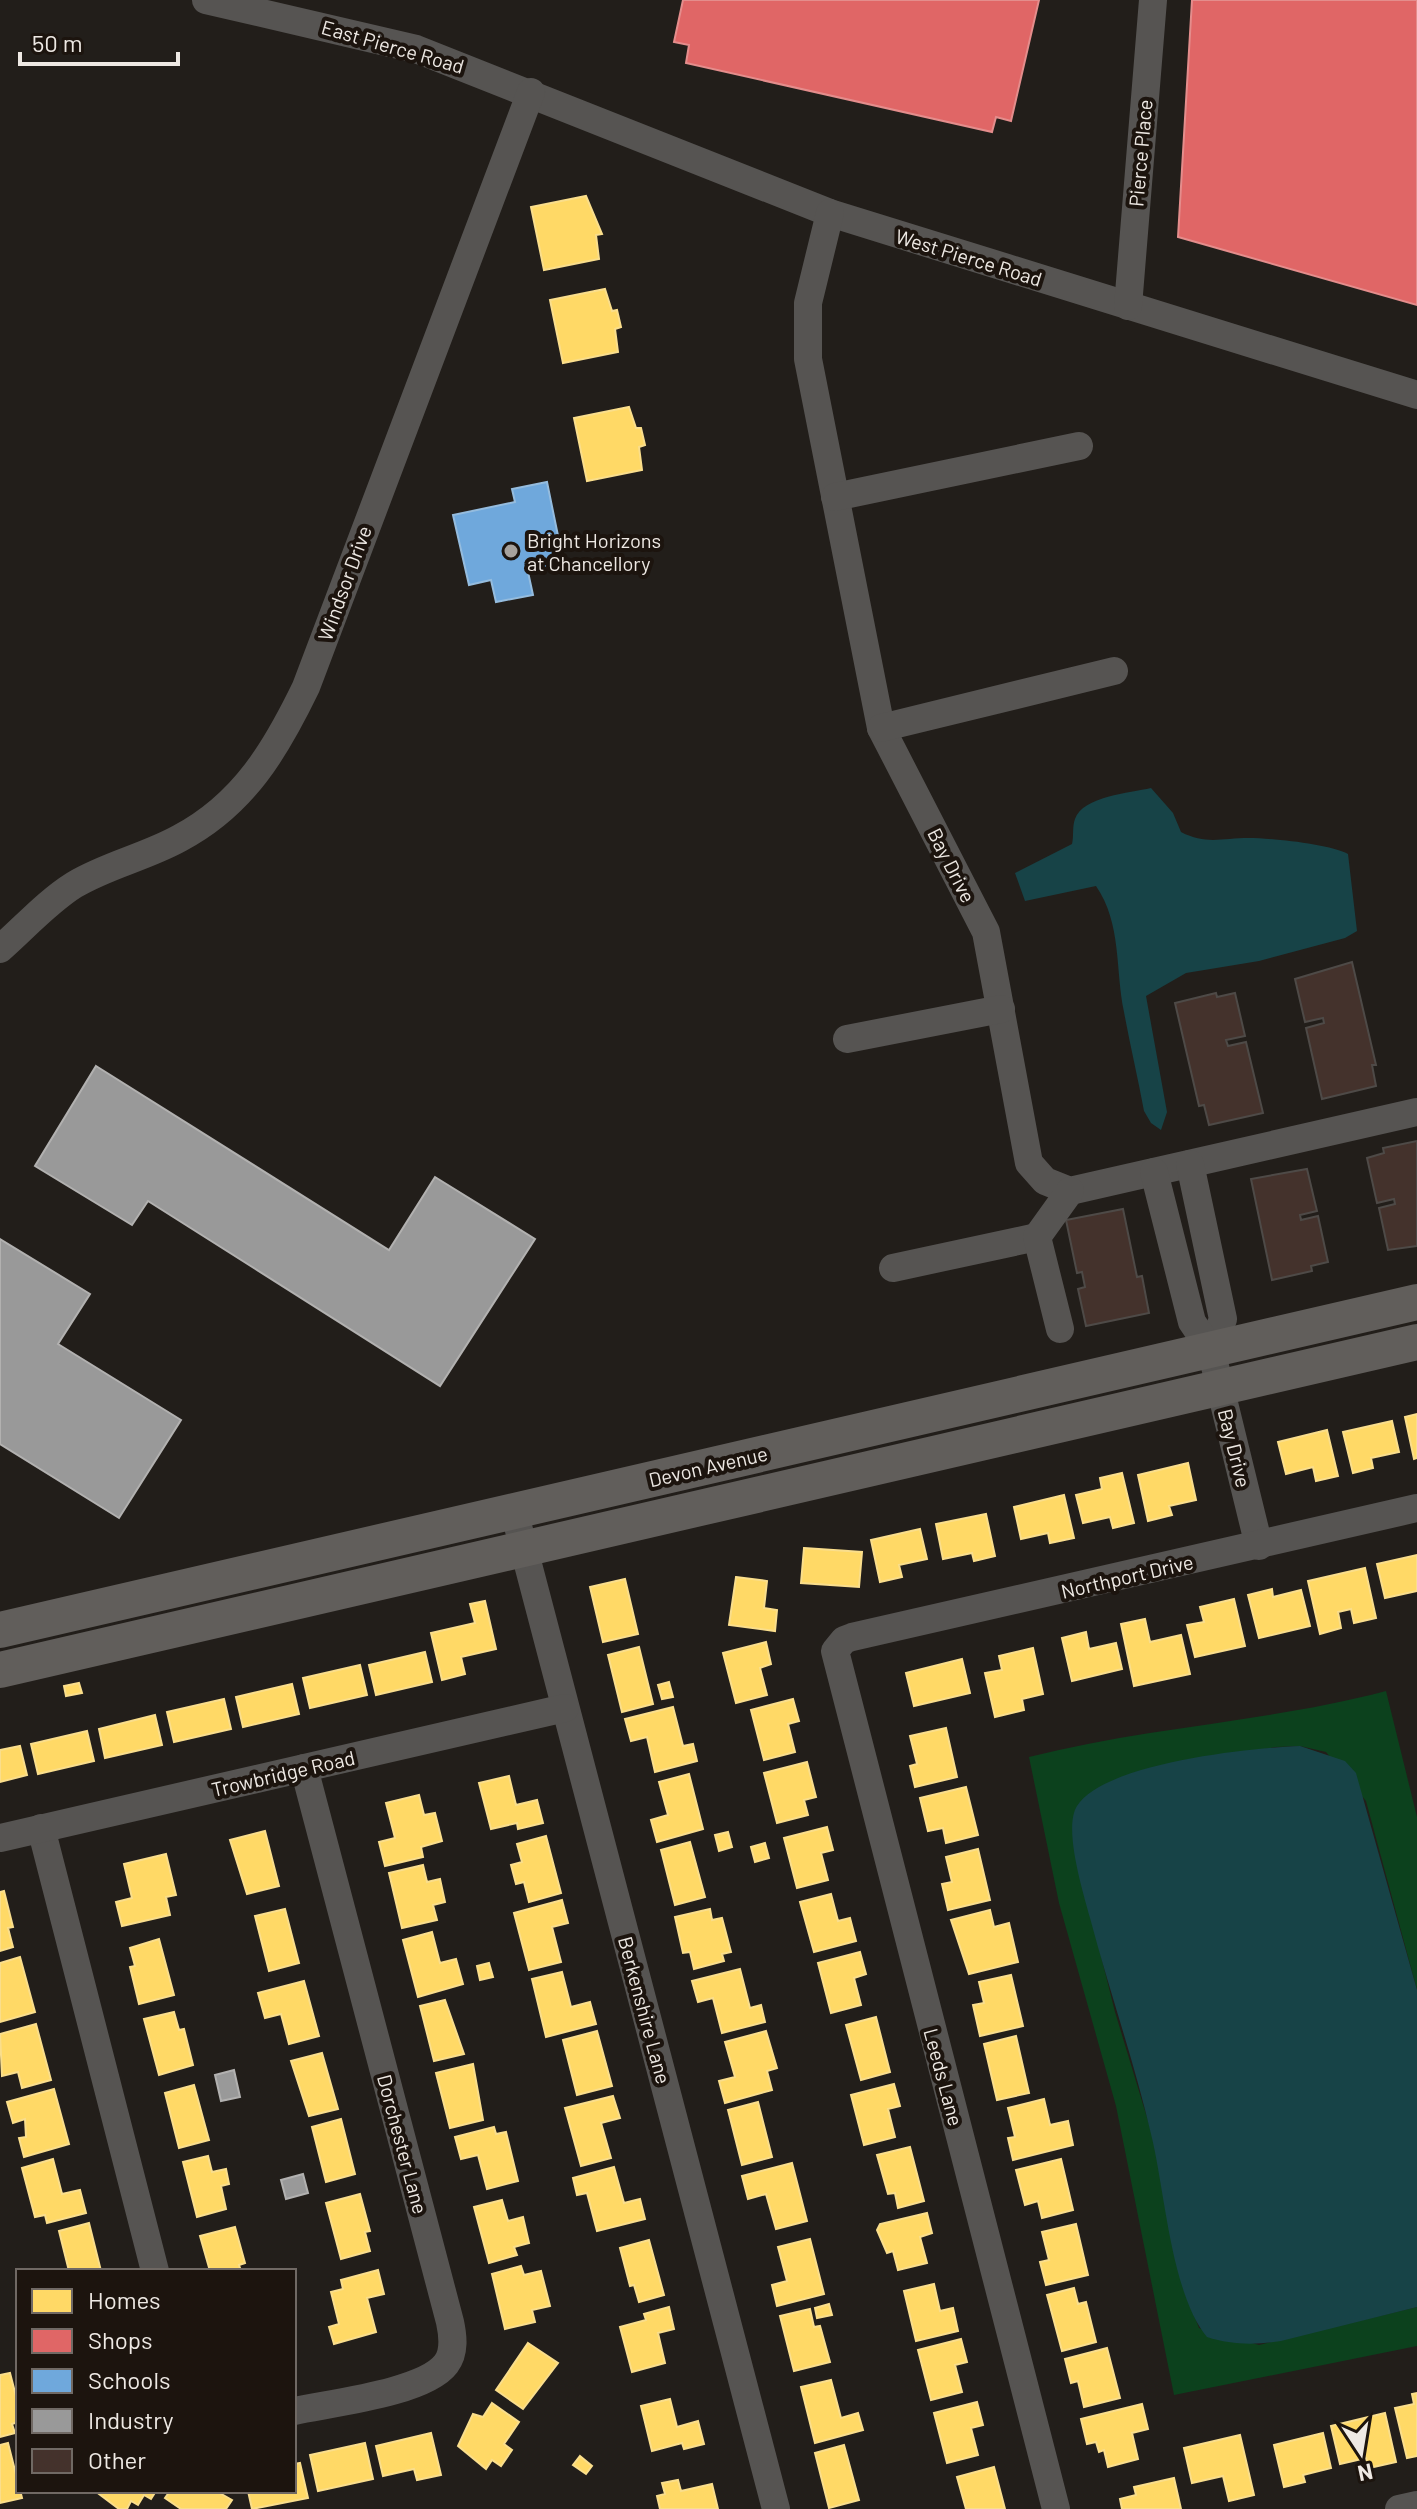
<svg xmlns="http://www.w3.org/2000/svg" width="1417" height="2509" font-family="Barlow,sans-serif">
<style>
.green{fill:#0c411d}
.water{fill:#174347}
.homes{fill:#ffd966;stroke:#fade8c;stroke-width:2}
.shops{fill:#e06666;stroke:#e48d8c;stroke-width:2}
.schools{fill:#6fa8dc;stroke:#95bcde;stroke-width:2}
.industry{fill:#999;stroke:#b2b1b0;stroke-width:2}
.building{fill:#44322c;stroke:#4e4a47;stroke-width:2}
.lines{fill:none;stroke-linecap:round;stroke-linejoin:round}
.minor{stroke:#565452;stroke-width:28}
.major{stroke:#615e5b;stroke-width:36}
.poi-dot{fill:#a7a29d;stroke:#1c140e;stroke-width:3}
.labels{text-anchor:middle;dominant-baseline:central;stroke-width:8;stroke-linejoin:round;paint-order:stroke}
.street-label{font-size:20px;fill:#eee9e4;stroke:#1c140e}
.poi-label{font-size:20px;fill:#eee9e4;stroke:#1c140e;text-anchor:start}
</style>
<rect width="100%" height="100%" fill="#221e1a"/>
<path class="green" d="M1386 1691 1417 1817V1990L1366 1801 1326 1752 1300 1746 1276 1747 1225 1756 1074 1848 1115 2012 1152 2134 1187 2297 1199 2328 1259 2345 1417 2307V2346L1174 2395 1116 2106 1059 1903 1029 1757C1146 1727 1269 1722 1386 1691Z"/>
<g class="water">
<path d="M1151 788 1173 813 1181 832C1206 845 1222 838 1249 838 1271 838 1330 844 1348 854L1357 931 1345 938 1259 961 1186 973 1146 996 1167 1112 1161 1130 1151 1123 1144 1111C1138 1078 1130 1045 1124 1012 1115 969 1122 924 1096 886L1025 901 1015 873 1072 844C1074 836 1072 827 1075 819 1083 796 1130 793 1151 788Z"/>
<path d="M1300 1746 1345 1761 1356 1773 1417 1990V2307L1281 2341C1255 2345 1232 2345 1207 2337 1171 2294 1165 2190 1151 2134 1134 2061 1109 1990 1090 1918 1083 1892 1063 1828 1077 1806 1104 1763 1250 1748 1300 1746Z"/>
</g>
<g class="homes">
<path d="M586 196 602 234 596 235 599 259 544 270 531 207Z"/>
<path d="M605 289 612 311 617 310 621 327 615 329 618 352 563 363 550 300Z"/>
<path d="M629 407 636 428H641L645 445 639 447 642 470 587 481 574 418Z"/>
<path d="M1417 1414V1458L1414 1459 1405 1417Z"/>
<path d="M1392 1421 1399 1452 1371 1458 1373 1468 1353 1473 1343 1432Z"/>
<path d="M1327 1430 1338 1476 1316 1481 1313 1467 1286 1474 1278 1442Z"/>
<path d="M1188 1463 1196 1500 1169 1506 1172 1515 1148 1521 1138 1475Z"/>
<path d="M1122 1473 1134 1523 1113 1528 1110 1517 1083 1523 1076 1495 1102 1489 1100 1478Z"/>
<path d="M1064 1495 1074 1538 1050 1543 1048 1533 1021 1539 1014 1507Z"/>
<path d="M986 1514 995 1556 974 1561 972 1553 943 1559 936 1524Z"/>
<path d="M920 1529 927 1559 899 1565 902 1577 880 1582 871 1540Z"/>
<path d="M804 1548 862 1552 859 1587 801 1583Z"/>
<path d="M1417 1555V1591L1385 1598 1377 1564Z"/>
<path d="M1365 1568 1376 1618 1354 1623 1351 1609 1338 1612 1341 1628 1320 1634 1308 1581Z"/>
<path d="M736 1577 767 1581 764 1608 777 1610 775 1631 729 1625Z"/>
<path d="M625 1579 638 1634 603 1642 590 1587Z"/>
<path d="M1272 1589 1273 1597 1301 1590 1310 1626 1259 1638 1248 1595Z"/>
<path d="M1234 1599 1245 1646 1195 1657 1187 1625 1204 1622 1200 1607Z"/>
<path d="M485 1601 496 1649 461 1657 465 1674 442 1680 431 1633 475 1623 470 1604Z"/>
<path d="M1145 1619 1150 1642 1181 1635 1190 1674 1134 1686 1121 1624Z"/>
<path d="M1086 1632 1089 1649 1116 1643 1122 1669 1072 1681 1062 1638Z"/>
<path d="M766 1642 771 1664 760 1668 767 1695 736 1703 723 1653Z"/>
<path d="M639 1647 653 1704 622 1712 608 1655Z"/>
<path d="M1033 1648 1043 1694 1022 1699 1024 1710 995 1717 985 1673 1002 1670 999 1656Z"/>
<path d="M425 1652 432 1682 376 1695 369 1665Z"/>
<path d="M962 1659 970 1693 914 1706 906 1673Z"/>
<path d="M360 1665 367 1695 310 1708 303 1678Z"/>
<path d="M669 1682 673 1697 662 1699 658 1685Z"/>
<path d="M79 1683 82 1693 66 1696 64 1686Z"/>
<path d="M292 1684 299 1714 243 1727 236 1697Z"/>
<path d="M224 1699 231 1729 174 1742 167 1712Z"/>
<path d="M793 1699 799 1721 788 1724 795 1752 764 1760 751 1710Z"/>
<path d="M673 1707 683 1746 693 1744 697 1761 655 1772 647 1737 631 1741 625 1719Z"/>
<path d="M155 1715 162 1745 105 1758 99 1729Z"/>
<path d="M946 1728 957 1777 915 1787 910 1766 917 1764 910 1736Z"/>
<path d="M87 1731 94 1761 38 1774 31 1744Z"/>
<path d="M20 1746 27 1775 0 1782V1750Z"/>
<path d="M807 1762 816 1797 804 1800 808 1815 777 1823 764 1773Z"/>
<path d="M689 1774 703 1829 657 1842 651 1820 668 1815 659 1782Z"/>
<path d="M509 1776 516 1805 537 1800 543 1823 518 1829 517 1823 491 1829 479 1783Z"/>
<path d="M966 1787 978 1835 946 1843 943 1828 928 1831 920 1798Z"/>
<path d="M419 1795 424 1815 435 1813 442 1841 421 1847 423 1857 385 1866 379 1842 395 1838 386 1803Z"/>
<path d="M827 1827 833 1850 821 1853 828 1880 797 1888 784 1838Z"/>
<path d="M265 1831 279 1886 247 1894 230 1840Z"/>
<path d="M728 1832 732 1847 719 1851 715 1835Z"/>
<path d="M546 1836 561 1893 529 1902 524 1882 516 1884 511 1865 522 1862 517 1844Z"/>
<path d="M690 1842 705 1897 675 1905 661 1850Z"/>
<path d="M765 1843 769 1858 755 1862 751 1847Z"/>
<path d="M978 1849 990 1900 948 1910 942 1884 952 1882 946 1857Z"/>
<path d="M166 1854 176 1895 166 1897 170 1915 122 1926 116 1902 132 1898 124 1864Z"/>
<path d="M423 1865 427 1882 440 1879 445 1902 433 1905 437 1920 402 1928 389 1873Z"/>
<path d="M4 1891 13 1927 8 1928 13 1947 0 1951V1892Z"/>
<path d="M831 1894 838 1921 850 1918 856 1941 814 1952 800 1902Z"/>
<path d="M562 1900 568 1923 552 1927 561 1962 529 1970 514 1913Z"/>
<path d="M285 1909 299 1963 269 1971 255 1916Z"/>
<path d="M710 1909 712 1920 722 1918 731 1952 722 1954 724 1961 694 1969 690 1952 683 1953 675 1917Z"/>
<path d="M990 1910 994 1927 1009 1923 1018 1962 969 1974 951 1920Z"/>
<path d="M432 1932 440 1963 456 1959 463 1984 418 1997 403 1940Z"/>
<path d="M159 1939 174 1995 139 2004 130 1967 135 1966 130 1948Z"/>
<path d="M860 1952 866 1974 854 1978 861 2005 831 2013 818 1963Z"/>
<path d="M20 1957 35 2012 0 2022V1963Z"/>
<path d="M489 1963 493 1977 480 1980 477 1966Z"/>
<path d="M740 1969 750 2008 761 2005 765 2022 722 2033 713 1998 698 2002 692 1981Z"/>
<path d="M562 1972 571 2007 590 2002 596 2024 546 2037 532 1979Z"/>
<path d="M1011 1975 1023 2026 980 2036 973 2005 984 2003 979 1982Z"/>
<path d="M304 1981 319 2036 289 2044 281 2014 265 2018 258 1993Z"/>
<path d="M445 2000 464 2054 434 2061 420 2006Z"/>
<path d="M174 2012 179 2030 184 2029 193 2065 159 2075 144 2019Z"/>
<path d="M876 2017 890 2072 861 2080 846 2025Z"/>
<path d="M36 2024 51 2080 22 2088 18 2072 2 2076 0 2034Z"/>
<path d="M597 2031 612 2086 577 2095 563 2040Z"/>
<path d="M766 2031 777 2068 767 2071 772 2090 725 2103 719 2081 735 2077 725 2042Z"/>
<path d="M1016 2036 1029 2093 997 2100 984 2044Z"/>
<path d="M322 2053 338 2109 309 2116 291 2061Z"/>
<path d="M473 2064 483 2120 450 2128 436 2073Z"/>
<path d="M894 2084 900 2106 888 2109 895 2137 864 2145 851 2095Z"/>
<path d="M194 2085 209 2140 179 2148 165 2093Z"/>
<path d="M54 2089 69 2144 24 2157 19 2138 26 2137 25 2119 13 2123 7 2102Z"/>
<path d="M613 2096 620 2118 601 2123 611 2158 581 2166 565 2108Z"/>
<path d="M1044 2099 1050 2125 1068 2121 1073 2145 1013 2160 1008 2138 1015 2137 1008 2108Z"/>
<path d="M758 2102 772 2157 742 2165 728 2110Z"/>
<path d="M341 2119 355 2174 326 2182 312 2127Z"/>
<path d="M494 2127 496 2134 506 2132 518 2181 487 2189 478 2155 461 2159 455 2137Z"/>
<path d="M910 2147 924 2201 898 2208 895 2193 888 2194 877 2155Z"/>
<path d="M208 2156 212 2172 226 2169 229 2184 221 2186 226 2209 197 2217 183 2162Z"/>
<path d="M53 2159 62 2194 80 2190 86 2213 47 2223 45 2215 35 2217 22 2168Z"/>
<path d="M1061 2159 1073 2210 1042 2218 1038 2201 1025 2205 1016 2170Z"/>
<path d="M792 2163 807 2221 776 2229 766 2194 748 2199 742 2176Z"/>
<path d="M614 2167 624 2203 640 2199 645 2219 597 2231 587 2193 577 2195 573 2178Z"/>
<path d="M360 2194 370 2231 365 2232 370 2251 341 2259 326 2203Z"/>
<path d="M502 2200 508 2221 523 2217 529 2243 514 2247 517 2255 489 2263 474 2207Z"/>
<path d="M927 2213 932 2233 920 2237 927 2263 898 2270 893 2251 887 2253 877 2230 880 2224Z"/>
<path d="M89 2223 101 2271H69L59 2231Z"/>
<path d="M1076 2224 1088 2275 1046 2285 1040 2262 1049 2260 1042 2232Z"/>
<path d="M235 2227 245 2263 239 2265 241 2271H210L200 2236Z"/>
<path d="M810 2239 824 2294 777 2306 772 2285 787 2281 778 2247Z"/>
<path d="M649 2240 664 2295 639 2302 634 2285 630 2286 620 2248Z"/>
<path d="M521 2266 524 2275 541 2271 550 2306 532 2310 535 2322 505 2329 492 2274Z"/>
<path d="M378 2270 384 2294 367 2298 376 2332 334 2344 329 2327 339 2324 331 2292 343 2289 341 2280Z"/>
<path d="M934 2284 940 2311 953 2308 958 2331 916 2341 904 2291Z"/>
<path d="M1074 2288 1078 2304 1086 2302 1096 2342 1062 2351 1047 2295Z"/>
<path d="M829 2304 832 2315 817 2318 815 2308Z"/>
<path d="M669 2307 674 2329 658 2333 665 2363 632 2372 620 2327 646 2320 644 2314Z"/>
<path d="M810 2309 814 2327 820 2326 830 2362 794 2371 780 2316Z"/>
<path d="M961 2339 967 2362 955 2365 962 2392 931 2400 918 2350Z"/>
<path d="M528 2343 558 2363 523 2409 496 2390Z"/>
<path d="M1107 2348 1120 2398 1084 2407 1078 2381 1071 2383 1065 2359Z"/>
<path d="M10 2373 18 2404V2422L12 2424 15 2433 0 2437V2375Z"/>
<path d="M831 2380 841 2418 858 2413 863 2430 815 2443 801 2387Z"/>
<path d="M1417 2393V2456L1407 2458 1395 2408 1414 2404 1412 2394Z"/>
<path d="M670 2399 677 2427 698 2421 704 2444 684 2449 682 2443 652 2451 641 2406Z"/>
<path d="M977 2402 983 2425 971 2428 978 2455 947 2463 934 2413Z"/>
<path d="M492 2403 519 2422 504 2444 512 2450 501 2466 492 2460 486 2469 458 2446 473 2414 483 2417Z"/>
<path d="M1142 2404 1148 2429 1132 2433 1138 2459 1108 2467 1104 2450 1099 2452 1096 2442 1087 2444 1081 2419Z"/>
<path d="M1385 2413 1396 2462 1369 2468 1366 2458 1340 2464 1331 2426Z"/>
<path d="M431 2433 441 2475 417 2480 414 2469 383 2476 376 2446Z"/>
<path d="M1323 2433 1331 2468 1303 2475 1305 2482 1284 2487 1274 2445Z"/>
<path d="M1240 2435 1254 2495 1229 2501 1223 2476 1192 2483 1184 2448Z"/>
<path d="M8 2443 22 2498 0 2503V2445Z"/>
<path d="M365 2443 373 2479 318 2491 310 2455Z"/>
<path d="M844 2445 859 2500 829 2508 815 2453Z"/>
<path d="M580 2456 592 2466 586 2474 573 2465Z"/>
<path d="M300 2463 308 2498 252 2509 248 2491H294V2464Z"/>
<path d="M994 2467 1005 2509H966L957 2477Z"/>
<path d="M1174 2478 1181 2509H1122L1120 2499 1136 2495 1134 2487Z"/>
<path d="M678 2480 681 2491 712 2484 718 2509H660L657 2496 665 2494 662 2483Z"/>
<path d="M95 2491H156L151 2499 144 2495 138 2505 131 2501 127 2509H119Z"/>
<path d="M170 2491H216L232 2500 226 2509H181L165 2498Z"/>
</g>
<g class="shops">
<path d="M683 0H1039L1011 121 996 117 992 132 686 63 689 45 674 42Z"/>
<path d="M1192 0H1417V305L1178 237Z"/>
</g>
<path class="schools" d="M547 482 564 565 528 572 533 595 496 602 491 580 469 585 453 515 515 502 512 489Z"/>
<g class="industry">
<path d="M96 1066 389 1250 435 1177 535 1239 440 1386 148 1201 132 1225 35 1166Z"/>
<path d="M0 1239 90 1294 58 1344 181 1420 119 1518 0 1444Z"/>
<path d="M234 2070 240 2097 221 2101 215 2075Z"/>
<path d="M303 2174 308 2193 286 2199 281 2180Z"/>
</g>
<g class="building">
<path d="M1352 962 1376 1065H1372L1376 1086 1322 1099 1306 1028 1324 1023 1323 1018 1305 1022 1295 979Z"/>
<path d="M1216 993 1217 997 1235 993 1245 1036 1226 1040 1228 1046 1246 1042 1263 1113 1209 1125 1204 1105 1199 1106 1175 1003Z"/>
<path d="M1417 1141V1246L1388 1250 1379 1208 1395 1204 1394 1199 1377 1203 1367 1158 1384 1153 1383 1148Z"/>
<path d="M1307 1169 1317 1211 1300 1215 1301 1220 1318 1216 1328 1262 1311 1266 1312 1271 1272 1280 1251 1179Z"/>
<path d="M1123 1209 1137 1277 1142 1276 1149 1313 1086 1326 1078 1289 1085 1287 1082 1272 1077 1273 1066 1220Z"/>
</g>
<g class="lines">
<g class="minor">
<path d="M206 0 416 49 830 213 1417 395"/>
<path d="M830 213 808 303V359L881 728 986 932 1029 1163 1045 1181 1070 1191 1417 1112"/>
<path d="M1128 306 1153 0"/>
<path d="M835 497 1079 446"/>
<path d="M881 728 1114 671"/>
<path d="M0 949C24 928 47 902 74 885 107 865 146 857 180 838 244 804 276 749 306 687L531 92"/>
<path d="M847 1039 1001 1009"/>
<path d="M1190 1164 1223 1319 1211 1350"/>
<path d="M1154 1172 1192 1322 1211 1350 1259 1546"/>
<path d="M893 1268 1037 1237"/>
<path d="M1060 1329 1037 1237 1070 1191"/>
<path d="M514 1511 776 2509"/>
<path d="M41 1828 155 2271"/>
<path d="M0 1838 565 1708"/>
<path d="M294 2411C330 2403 424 2393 446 2364 455 2352 453 2336 450 2322L304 1768"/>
<path d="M1056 2509 835 1651 844 1640 852 1637 1417 1508"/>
<path d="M1399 2509 1417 2505"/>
</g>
<g class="major">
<path d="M0 1630 1417 1302"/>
<path d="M0 1670 1417 1342"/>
</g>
</g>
<circle class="poi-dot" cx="511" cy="551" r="8"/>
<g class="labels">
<g class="street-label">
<text transform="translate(393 46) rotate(16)">East Pierce Road</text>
<text transform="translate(1140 153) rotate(-85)">Pierce Place</text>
<text transform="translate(969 257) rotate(17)">West Pierce Road</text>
<text transform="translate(344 583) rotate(-70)">Windsor Drive</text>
<text transform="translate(952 865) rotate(63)">Bay Drive</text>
<text transform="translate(1235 1448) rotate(76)">Bay Drive</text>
<text transform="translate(708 1466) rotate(-13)">Devon Avenue</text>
<text transform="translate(1127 1576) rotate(-13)">Northport Drive</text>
<text transform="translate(283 1773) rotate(-13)">Trowbridge Road</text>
<text transform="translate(645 2010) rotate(75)">Berkenshire Lane</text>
<text transform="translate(944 2077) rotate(75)">Leeds Lane</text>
<text transform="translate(403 2144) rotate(75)">Dorchester Lane</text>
</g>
<g class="poi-label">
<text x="527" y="540">Bright Horizons<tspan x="527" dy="23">at Chancellory</tspan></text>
</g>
</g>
<rect x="16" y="2269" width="280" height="224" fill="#1c140e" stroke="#706964" stroke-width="2"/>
<rect x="32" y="2289" width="40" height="24" fill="#ffd966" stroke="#706964" stroke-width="2"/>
<text x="88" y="2309" font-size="24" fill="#eee9e4">Homes</text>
<rect x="32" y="2329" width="40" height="24" fill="#e06666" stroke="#706964" stroke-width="2"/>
<text x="88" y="2349" font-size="24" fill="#eee9e4">Shops</text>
<rect x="32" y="2369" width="40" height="24" fill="#6fa8dc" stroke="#706964" stroke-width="2"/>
<text x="88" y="2389" font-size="24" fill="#eee9e4">Schools</text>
<rect x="32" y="2409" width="40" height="24" fill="#999999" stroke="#706964" stroke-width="2"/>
<text x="88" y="2429" font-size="24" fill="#eee9e4">Industry</text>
<rect x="32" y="2449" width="40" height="24" fill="#44322c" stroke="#706964" stroke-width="2"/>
<text x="88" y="2469" font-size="24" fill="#eee9e4">Other</text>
<g transform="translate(1361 2453) rotate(168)" stroke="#1c140e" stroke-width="6" paint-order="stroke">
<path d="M0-6L14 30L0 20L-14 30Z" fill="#eee9e4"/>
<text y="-12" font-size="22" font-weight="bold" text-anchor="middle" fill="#eee9e4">N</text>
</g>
<path d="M20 52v12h158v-12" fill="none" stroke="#eee9e4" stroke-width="4"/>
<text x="32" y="52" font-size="24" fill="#eee9e4" stroke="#1c140e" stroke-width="6" paint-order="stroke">50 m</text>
</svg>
